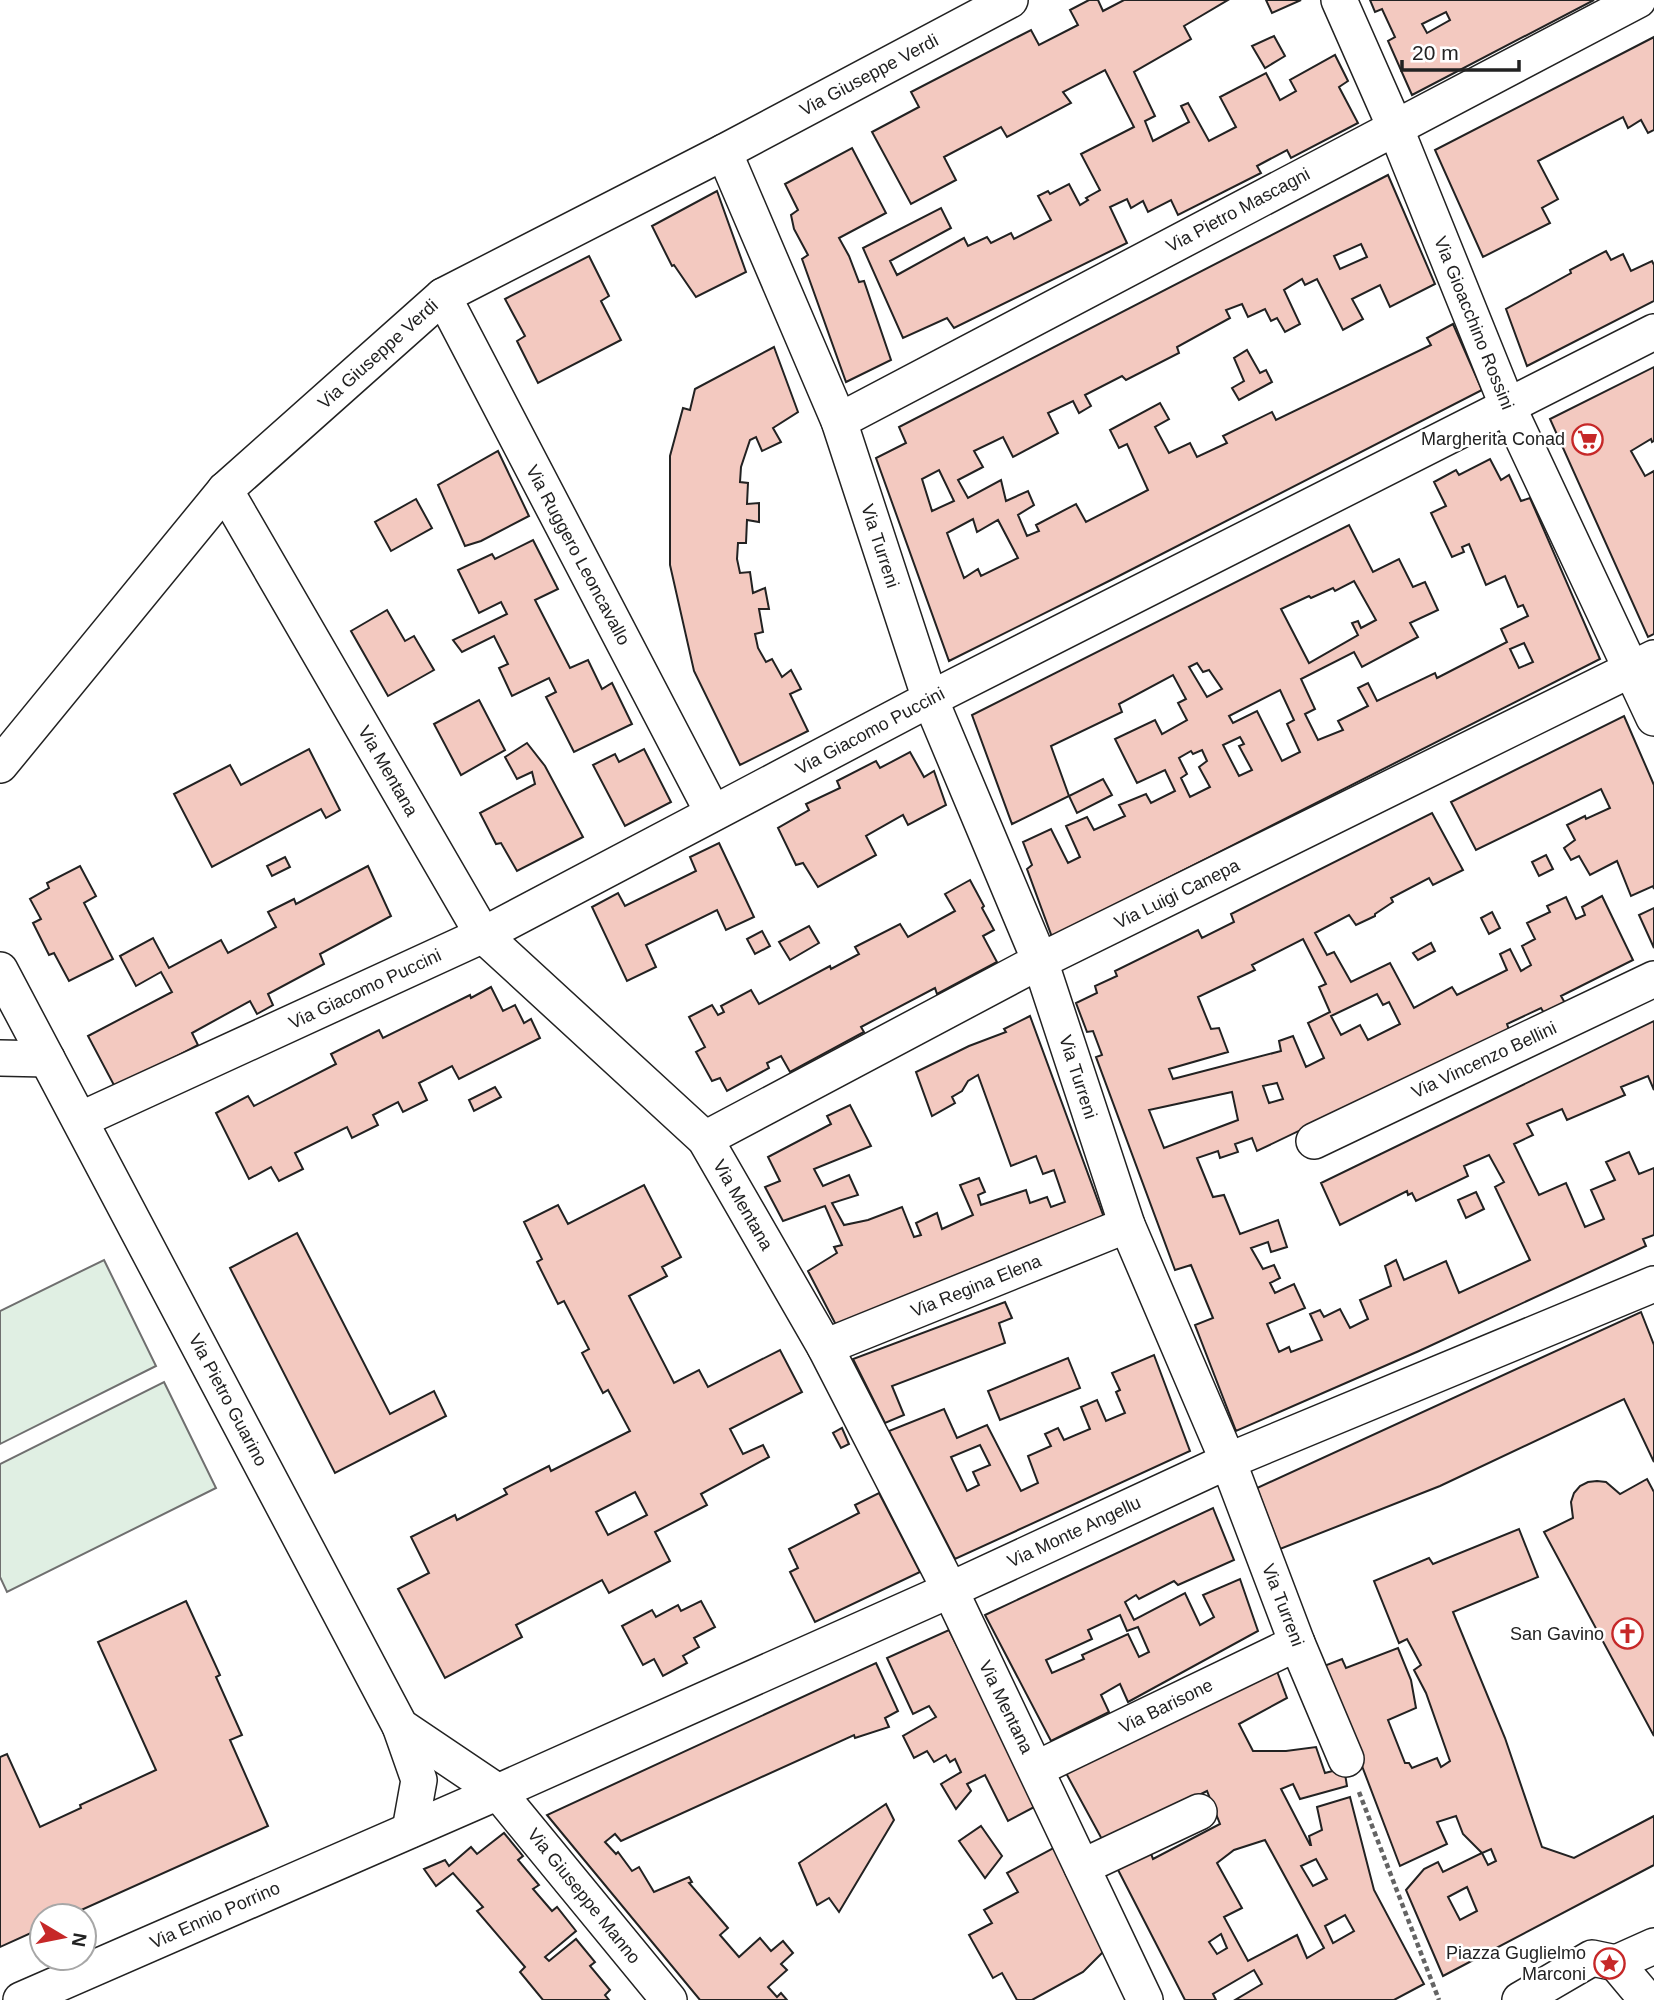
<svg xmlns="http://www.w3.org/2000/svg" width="1654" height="2000" font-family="Arial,sans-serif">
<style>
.green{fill:#e0efe3;stroke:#6f6f6f;stroke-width:2}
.building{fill:#f3c9c0;stroke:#222;stroke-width:2;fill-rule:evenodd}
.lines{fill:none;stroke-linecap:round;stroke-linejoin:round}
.street-casing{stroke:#222;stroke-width:38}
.path{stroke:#646464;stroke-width:4.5;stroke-dasharray:5 3.5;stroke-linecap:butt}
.street{stroke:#fff;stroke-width:35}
.labels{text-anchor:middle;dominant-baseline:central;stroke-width:5;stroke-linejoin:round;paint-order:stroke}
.street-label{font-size:18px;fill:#222;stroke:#fff}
.poi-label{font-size:18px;fill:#222;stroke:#fff;text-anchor:end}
</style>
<rect width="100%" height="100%" fill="#fff"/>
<g class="green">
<path d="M104 1260 156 1366 0 1444V1311Z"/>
<path d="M164 1382 216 1488 7 1592 0 1577V1464Z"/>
</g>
<g class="building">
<path d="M1089 0H1098L1103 11 1124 0H1228L1184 26 1191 39 1134 72 1155 116 1145 121 1153 141 1189 122 1181 106 1188 103 1209 141 1236 127 1220 97 1266 73 1280 100 1296 91 1290 80 1335 55 1348 81 1339 87 1358 123 1291 158 1287 150 1257 166 1261 173 1178 215 1171 200 1148 212 1143 201 1131 208 1127 199 1110 207 1127 243 954 328 947 318 903 338 863 248 941 208 951 228 890 261 897 275 964 238 968 246 987 237 991 243 1011 233 1014 239 1051 220 1038 196 1048 191 1050 194 1069 184 1080 205 1088 200 1086 198 1100 190 1081 154 1134 127 1105 70 1063 92 1071 103 1007 137 1001 127 944 157 956 180 911 204 872 132 919 107 911 92 1031 30 1039 45 1078 25 1070 10Z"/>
<path d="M1266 0H1301L1272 13Z"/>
<path d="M1370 0H1594L1412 95 1388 41 1395 37 1382 9 1375 12ZM1446 12 1450 20 1427 33 1422 24Z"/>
<path d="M1274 36 1285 56 1265 68 1252 46Z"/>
<path d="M1654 37V130L1648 133 1641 120 1628 128 1623 117 1538 161 1558 199 1542 208 1550 223 1483 257 1435 150Z"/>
<path d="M852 148 886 213 839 238 849 256 859 282 864 281 891 360 846 382 802 259 808 255 794 229 791 215 798 210 785 184Z"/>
<path d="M1388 175 1435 284 1390 307 1380 285 1352 299 1363 319 1343 330 1317 279 1305 285 1302 279 1284 290 1300 324 1285 332 1277 318 1271 321 1265 309 1248 317 1242 304 1226 310 1230 318 1177 347 1179 353 1126 380 1122 376 1085 395 1091 406 1079 413 1073 401 1048 413 1058 433 1013 457 1003 437 974 451 983 467 958 480 968 498 1001 480 1006 501 1028 491 1034 505 1018 515 1027 536 1039 531 1036 525 1076 504 1086 522 1148 490 1127 444 1119 448 1110 430 1160 403 1169 419 1155 427 1169 453 1190 443 1197 457 1227 443 1223 436 1272 412 1276 420 1431 345 1427 338 1453 324 1482 390 1113 579 949 661 876 458 906 443 899 427ZM1361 244 1367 257 1340 269 1334 256ZM939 470 954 501 932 511 922 479ZM973 519 977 532 998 520 1018 558 981 576 978 569 964 578 947 533Z"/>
<path d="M717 191 746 272 696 297 674 265 672 266 652 226Z"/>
<path d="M1606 251 1611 260 1623 254 1631 271 1652 261 1654 265V301L1527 366 1506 309 1571 273 1570 270Z"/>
<path d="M589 256 609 296 601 301 621 340 538 383 517 341 525 336 505 299Z"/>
<path d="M774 347 798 412 773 428 781 442 762 451 756 437 750 440 741 467 740 482 748 483 747 504 759 503V522L747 520 746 543H738L737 559 740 573 750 572 753 593 765 588 769 609H759L763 632 755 634 758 648 766 662 772 659 782 677 791 670 801 689 790 694 808 731 740 765 694 671 670 565V456L683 408 690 410 695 389Z"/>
<path d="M1247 350 1260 373 1266 370 1272 382 1239 400 1232 388 1244 381 1234 358Z"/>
<path d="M1654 367V441L1652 442 1651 439 1631 451 1645 476 1654 471V634L1648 637 1550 419Z"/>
<path d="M498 451 529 516 481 541 465 546 438 485Z"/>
<path d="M1490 459 1501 480 1509 475 1521 501 1530 498 1600 659 1052 937 1027 869 1032 865 1023 842 1051 829 1068 863 1080 857 1066 826 1087 817 1094 830 1125 816 1119 805 1146 794 1151 803 1175 791 1165 770 1137 783 1115 739 1155 720 1162 734 1187 720 1178 703 1186 699 1173 675 1119 704 1122 712 1051 746 1069 796 1012 824 972 715 1349 525 1373 572 1399 559 1413 587 1425 582 1438 610 1410 623 1418 637 1362 667 1354 652 1301 679 1315 709 1305 714 1318 740 1343 730 1338 721 1368 706 1358 688 1368 683 1377 701 1435 673 1437 678 1507 642 1501 629 1528 616 1523 605 1518 607 1505 576 1486 585 1469 544 1462 547 1464 552 1452 557 1431 513 1446 506 1434 482 1456 470 1459 475ZM1354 581 1376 620 1361 628 1358 621 1352 623 1358 635 1309 663 1281 609 1309 596 1311 598 1333 588 1335 591ZM1524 643 1533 662 1519 668 1510 649ZM1197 663 1203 672 1209 670 1222 689 1207 697 1189 667ZM1280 690 1294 720 1287 724 1300 752 1282 761 1257 711 1233 723 1229 716ZM1240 737 1244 744 1239 746 1252 770 1239 776 1223 745ZM1202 750 1207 761 1199 767 1210 787 1190 797 1181 778 1187 774 1179 758 1191 751 1193 754Z"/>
<path d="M416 499 432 528 391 551 375 522Z"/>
<path d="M533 540 558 589 535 600 570 668 588 660 602 689 612 683 632 724 574 752 546 697 556 692 549 678 512 696 499 668 508 664 494 636 462 652 453 640 507 614 501 602 479 613 458 570 492 554 495 559Z"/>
<path d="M387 610 405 641 414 636 434 670 388 696 351 631Z"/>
<path d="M479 700 505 750 461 775 434 724Z"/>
<path d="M1624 716 1654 785V889L1653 886 1631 896 1617 861 1590 875 1579 856 1571 860 1564 848 1575 840 1567 825 1585 816 1586 819 1610 808 1601 789 1476 850 1451 802Z"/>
<path d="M527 743 545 766 583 837 517 871 501 843 496 844 480 813 535 784 532 772 517 779 505 757Z"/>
<path d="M309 749 340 810 326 818 321 809 212 867 174 794 230 765 241 785Z"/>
<path d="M644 749 671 802 625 826 593 765 615 754 619 762Z"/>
<path d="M910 752 924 777 934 771 946 805 908 825 903 815 866 836 876 855 818 887 803 863 796 865 778 828 809 810 806 804 840 788 837 781 876 761 880 768Z"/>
<path d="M1103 779 1112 795 1077 813 1069 796Z"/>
<path d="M1432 813 1463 870 1433 885 1429 878 1391 898 1393 902 1375 914V916L1356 925 1349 915 1315 933 1327 955 1334 952 1351 982 1390 963 1414 1008 1452 987 1457 995 1507 970 1500 954 1510 949 1521 971 1531 965 1522 946 1535 939 1527 923 1550 912 1547 906 1566 897 1576 919 1585 915 1582 907 1602 896 1633 960 1561 996 1565 1003 1544 1013 1541 1008 1507 1024 1509 1030 1257 1151 1252 1138 1235 1144 1238 1152 1220 1158 1218 1151 1197 1158 1213 1197 1224 1195 1240 1234 1278 1220 1287 1247 1271 1252 1268 1242 1251 1248 1263 1269 1274 1265 1280 1278 1270 1283 1275 1293 1294 1284 1305 1308 1267 1324 1279 1352 1289 1347 1291 1352 1322 1340 1310 1314 1320 1310 1324 1317 1340 1309 1350 1328 1368 1319 1360 1300 1391 1286 1385 1266 1396 1260 1404 1280 1446 1261 1459 1293 1530 1260 1495 1187 1504 1182 1489 1155 1464 1166 1468 1176 1416 1201 1412 1193 1408 1195 1407 1191 1340 1225 1321 1183 1654 1021V1090L1648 1076 1621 1087 1625 1095 1567 1120 1562 1109 1527 1124 1533 1135 1514 1144 1539 1195 1566 1183 1585 1227 1604 1219 1591 1190 1615 1180 1606 1162 1629 1152 1639 1174 1654 1168V1235L1643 1239 1646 1246 1419 1351 1236 1431 1195 1325 1213 1318 1191 1265 1175 1270 1096 1057 1102 1055 1093 1031 1087 1032 1076 1003 1097 993 1095 986 1117 976 1115 971 1198 930 1202 938 1234 922 1231 914ZM1303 939 1326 984 1319 987 1330 1012 1308 1023 1324 1058 1306 1067 1293 1036 1279 1041 1281 1051 1173 1079 1169 1069 1228 1052 1219 1028 1211 1029 1198 997 1255 970 1252 965ZM1377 994 1383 1005 1389 1002 1400 1024 1368 1040 1360 1025 1341 1035 1331 1016ZM1277 1083 1283 1099 1269 1103 1263 1086ZM1232 1092 1238 1120 1164 1148 1149 1110Z"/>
<path d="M719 843 754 917 726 930 717 910 646 945 656 967 627 981 592 907 618 893 625 906 696 871 690 857Z"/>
<path d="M1546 855 1553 869 1539 876 1532 862Z"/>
<path d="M285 857 290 867 272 876 267 866Z"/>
<path d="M80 866 96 896 84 903 113 959 69 981 54 953 49 955 33 923 41 919 30 899 49 888 47 883Z"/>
<path d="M368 866 391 916 320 954 324 964 268 994 273 1005 257 1014 250 1001 192 1033 198 1045 116 1089 88 1036 172 992 161 972 136 986 120 956 153 938 169 968 221 940 228 953 276 927 268 912 294 899 296 904Z"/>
<path d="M970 880 984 906 982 908 994 930 983 936 997 962 937 994 935 988 861 1027 864 1032 790 1072 781 1056 767 1063 769 1068 727 1091 720 1078 712 1081 696 1052 705 1047 689 1017 712 1005 718 1015 724 1012 721 1006 751 990 759 1004 830 966 831 969 859 954 855 947 900 924 908 937 955 911 945 894Z"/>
<path d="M1654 908V948L1639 915Z"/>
<path d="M1492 912 1500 928 1489 934 1481 918Z"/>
<path d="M809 926 819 943 790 960 779 942Z"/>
<path d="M762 931 770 946 755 954 747 939Z"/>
<path d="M1431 943 1435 951 1418 960 1413 953Z"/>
<path d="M491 987 503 1011 515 1005 524 1023 531 1019 540 1038 459 1079 452 1066 419 1083 427 1100 403 1112 398 1102 373 1115 378 1125 352 1138 347 1127 295 1153 303 1169 279 1181 271 1167 249 1179 216 1113 248 1096 254 1106 336 1064 331 1054 379 1030 383 1038 470 995 471 998Z"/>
<path d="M1030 1016 1106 1223 836 1325 808 1271 837 1253 834 1247 842 1245 825 1206 783 1221 765 1187 780 1181 768 1157 831 1124 827 1116 850 1105 871 1146 814 1169 823 1186 849 1175 858 1195 832 1203 844 1225 868 1220 902 1207 914 1237 921 1235 916 1223 937 1213 942 1229 973 1215 960 1185 979 1178 985 1192 978 1195 981 1205 1026 1190 1030 1203 1047 1197 1051 1207 1065 1202 1054 1170 1043 1174 1036 1156 1011 1166 978 1075 968 1081 962 1091 952 1097 955 1103 932 1116 916 1072 969 1046 1006 1032 1004 1029Z"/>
<path d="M495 1087 501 1097 474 1111 469 1100Z"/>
<path d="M644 1185 681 1257 662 1267 667 1276 629 1296 674 1383 699 1370 708 1387 780 1350 802 1392 730 1429 743 1454 763 1445 769 1457 701 1494 707 1505 655 1532 670 1561 609 1593 602 1580 516 1625 522 1637 445 1678 398 1589 429 1573 411 1537 455 1515 457 1520 507 1494 504 1489 549 1466 551 1471 630 1431 608 1390 603 1393 582 1353 589 1349 564 1301 558 1304 537 1262 542 1259 524 1222 558 1205 568 1224ZM635 1492 647 1515 608 1535 596 1512Z"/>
<path d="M1476 1192 1484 1209 1466 1218 1458 1200Z"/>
<path d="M297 1233 390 1414 434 1391 446 1416 335 1473 230 1268Z"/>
<path d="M1005 1302 1012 1318 999 1323 1005 1343 892 1386 904 1415 885 1423 853 1359Z"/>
<path d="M1641 1312 1654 1345V1462L1624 1399 1440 1486 1280 1549 1257 1488Z"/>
<path d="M1154 1355 1190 1451 955 1559 889 1431 944 1409 957 1438 987 1425 1021 1491 1038 1483 1028 1456 1051 1446 1045 1434 1058 1428 1064 1440 1090 1429 1081 1407 1097 1400 1106 1421 1125 1413 1116 1392 1120 1390 1112 1373ZM980 1445 990 1465 973 1472 979 1485 967 1491 951 1457Z"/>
<path d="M1068 1358 1080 1388 1000 1420 988 1391Z"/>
<path d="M842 1428 849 1444 841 1448 833 1433Z"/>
<path d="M1647 1479 1654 1492V1736L1544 1532 1573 1518 1571 1502 1574 1493 1580 1486 1588 1482 1597 1481 1606 1482 1620 1494Z"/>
<path d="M879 1493 920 1572 815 1622 790 1572 798 1568 789 1549 859 1513 855 1505Z"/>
<path d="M1213 1508 1234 1560 1178 1585 1174 1581 1139 1599 1136 1595 1125 1602 1134 1620 1185 1593 1200 1625 1214 1617 1203 1595 1240 1579 1258 1631 1128 1702 1120 1684 1101 1695 1109 1712 1051 1741 985 1615ZM1120 1615 1127 1631 1138 1627 1149 1652 1139 1657 1128 1634 1082 1655 1084 1659 1052 1673 1046 1660 1092 1639 1088 1630Z"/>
<path d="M1519 1529 1538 1577 1453 1612 1505 1738 1542 1847 1574 1858 1654 1816V1865L1443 1976 1406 1890 1424 1869 1438 1862 1443 1872 1482 1853 1463 1834 1456 1816 1437 1822 1447 1844 1400 1866 1324 1666 1342 1659 1346 1668 1398 1648 1411 1680 1416 1708 1388 1720 1405 1763H1409L1412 1768 1437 1758 1441 1767 1450 1761 1426 1693 1414 1670 1421 1665 1407 1639 1399 1643 1374 1581 1429 1558 1433 1564ZM1491 1849 1496 1861 1488 1865 1482 1853ZM1467 1887 1477 1911 1460 1920 1448 1897Z"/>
<path d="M186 1601 220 1675 216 1677 242 1735 230 1740 268 1826 68 1916H42V1928L0 1947V1757L7 1754 40 1827 81 1808 80 1805 156 1770 98 1642Z"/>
<path d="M701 1601 715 1627 694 1638 699 1647 683 1656 687 1663 663 1676 654 1659 643 1665 622 1626 652 1610 656 1617 678 1605 681 1611Z"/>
<path d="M949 1630 1038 1805 1008 1821 985 1775 967 1784 971 1791 956 1809 941 1784 961 1772 955 1759 950 1762 946 1755 934 1762 927 1751 914 1758 903 1736 936 1717 929 1706 913 1714 887 1658Z"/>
<path d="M876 1663 898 1711 885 1718 889 1727 855 1738 854 1735 621 1841 615 1834 605 1842 616 1854 618 1852 632 1871 639 1867 654 1892 689 1877 692 1882 689 1883 728 1928 720 1935 739 1957 760 1938 771 1951 783 1941 793 1953 781 1964 787 1970 768 1987 777 1997 781 1993 787 2000H700L547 1815Z"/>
<path d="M1275 1666 1287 1698 1239 1724 1253 1751H1286L1316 1747 1325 1773 1344 1768 1347 1786 1300 1799 1293 1784 1281 1789 1310 1845H1311L1309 1836 1322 1830 1317 1807 1350 1797 1374 1890 1424 1984 1394 2000H1235L1262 1984 1254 1970 1213 1994 1216 2000H1185L1114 1862 1150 1851 1153 1859 1220 1824 1207 1791 1104 1843 1066 1773ZM1265 1840 1324 1948 1307 1958 1297 1935 1248 1961 1224 1917 1242 1908 1217 1863 1234 1850ZM1316 1859 1327 1879 1313 1886 1301 1866ZM1345 1915 1354 1931 1333 1943 1325 1926ZM1221 1934 1227 1948 1217 1954 1209 1942Z"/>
<path d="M886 1804 894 1820 839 1912 829 1898 817 1905 799 1863Z"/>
<path d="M981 1826 1002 1856 985 1878 959 1841Z"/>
<path d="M504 1833 523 1856 518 1860 539 1885 533 1889 552 1911 557 1907 576 1931 545 1957 549 1961 576 1939 595 1962 590 1966 610 1990 605 1995 609 2000H543L520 1972 525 1967 477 1911 483 1907 453 1873 436 1886 424 1869 445 1860 449 1866 471 1847 477 1854Z"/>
<path d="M1059 1845 1112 1943 1083 1972 1032 2000H1017L1002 1973 993 1978 969 1935 992 1923 984 1910 1018 1892 1007 1873Z"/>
</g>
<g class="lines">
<defs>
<g id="street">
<path d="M1339 0 1395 127 1508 407 1654 718"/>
<path d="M724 152 839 421 930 699 1040 961 1127 1225 1228 1461 1297 1643 1346 1759"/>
<path d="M443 296 713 813"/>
<path d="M839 421 1638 0"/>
<path d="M225 490 483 935 705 1139 825 1347 950 1590 1145 2000"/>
<path d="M0 765 225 490 443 296 724 152 1010 0"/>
<path d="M0 970 400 1726 498 1792 669 2000"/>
<path d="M0 1058 47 1059"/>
<path d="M80 1120 483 935 930 699 1654 332"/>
<path d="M705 1139 1040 961 1654 658"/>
<path d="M1314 1141 1654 979"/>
<path d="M825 1347 1127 1225"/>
<path d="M400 1726 419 1780 410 1830"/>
<path d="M1036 1769 1297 1643"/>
<path d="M1082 1867 1199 1812"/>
<path d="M1616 1963 1647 2000"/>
<path d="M1616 1963 1654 1946"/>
<path d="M21 2000 498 1792 950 1590 1228 1461 1654 1284"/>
<path d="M1520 2000 1592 1958 1616 1963"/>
</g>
</defs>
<use href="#street" class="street-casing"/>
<path class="path" d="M1359 1792 1439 2000"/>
<use href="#street" class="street"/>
</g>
<defs>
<symbol id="supermarket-ring" viewBox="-11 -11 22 22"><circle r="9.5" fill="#fff" stroke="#c62828" stroke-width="1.5"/><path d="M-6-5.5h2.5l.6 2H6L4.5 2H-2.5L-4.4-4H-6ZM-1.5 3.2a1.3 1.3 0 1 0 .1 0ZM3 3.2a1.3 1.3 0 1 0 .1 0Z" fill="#c62828"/></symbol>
<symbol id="church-ring" viewBox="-11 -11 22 22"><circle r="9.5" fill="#fff" stroke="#c62828" stroke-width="1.5"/><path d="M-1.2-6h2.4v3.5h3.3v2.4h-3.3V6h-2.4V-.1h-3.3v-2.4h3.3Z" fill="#c62828"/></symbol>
<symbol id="sight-ring" viewBox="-11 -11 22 22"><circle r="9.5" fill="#fff" stroke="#c62828" stroke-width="1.5"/><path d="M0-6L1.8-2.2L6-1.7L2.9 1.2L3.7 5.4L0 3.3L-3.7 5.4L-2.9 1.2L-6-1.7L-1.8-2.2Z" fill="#c62828"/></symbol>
</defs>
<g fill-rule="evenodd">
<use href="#supermarket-ring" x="1570" y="422" width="35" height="35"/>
<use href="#church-ring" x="1610" y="1616" width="35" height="35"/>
<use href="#sight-ring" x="1592" y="1946" width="35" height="35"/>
</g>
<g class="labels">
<g class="street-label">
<text transform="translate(869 75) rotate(-28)">Via Giuseppe Verdi</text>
<text transform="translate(1238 210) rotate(-28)">Via Pietro Mascagni</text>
<text transform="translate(1474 323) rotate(68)">Via Gioacchino Rossini</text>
<text transform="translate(378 354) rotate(-42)">Via Giuseppe Verdi</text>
<text transform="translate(880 546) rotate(72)">Via Turreni</text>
<text transform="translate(578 555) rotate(62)">Via Ruggero Leoncavallo</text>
<text transform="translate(870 731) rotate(-28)">Via Giacomo Puccini</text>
<text transform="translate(388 771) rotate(60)">Via Mentana</text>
<text transform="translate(1177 894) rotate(-26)">Via Luigi Canepa</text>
<text transform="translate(365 989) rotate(-25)">Via Giacomo Puccini</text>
<text transform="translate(1484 1060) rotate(-25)">Via Vincenzo Bellini</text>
<text transform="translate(1078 1077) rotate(72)">Via Turreni</text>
<text transform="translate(743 1205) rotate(60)">Via Mentana</text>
<text transform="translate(976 1286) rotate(-22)">Via Regina Elena</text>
<text transform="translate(228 1400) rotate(62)">Via Pietro Guarino</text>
<text transform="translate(1074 1532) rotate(-25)">Via Monte Angellu</text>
<text transform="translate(1283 1605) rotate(69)">Via Turreni</text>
<text transform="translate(1166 1706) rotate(-26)">Via Barisone</text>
<text transform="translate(1006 1707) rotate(64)">Via Mentana</text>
<text transform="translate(584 1896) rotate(51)">Via Giuseppe Manno</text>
<text transform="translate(215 1915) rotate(-24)">Via Ennio Porrino</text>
</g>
<g class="poi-label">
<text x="1565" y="439">Margherita Conad</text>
<text x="1604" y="1634">San Gavino</text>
<text x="1586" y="1953">Piazza Guglielmo<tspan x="1586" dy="21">Marconi</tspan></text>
</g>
</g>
<g transform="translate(63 1937) rotate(100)"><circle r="33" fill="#ffffff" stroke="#a7a7a7" stroke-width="2"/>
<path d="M0-5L12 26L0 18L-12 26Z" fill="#c62828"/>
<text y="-10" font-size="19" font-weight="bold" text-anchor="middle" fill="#222222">N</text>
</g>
<path d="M1402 60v10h117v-10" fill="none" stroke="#222222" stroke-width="3.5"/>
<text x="1412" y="60" font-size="21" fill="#222222" stroke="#ffffff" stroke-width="5" paint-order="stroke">20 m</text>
</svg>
